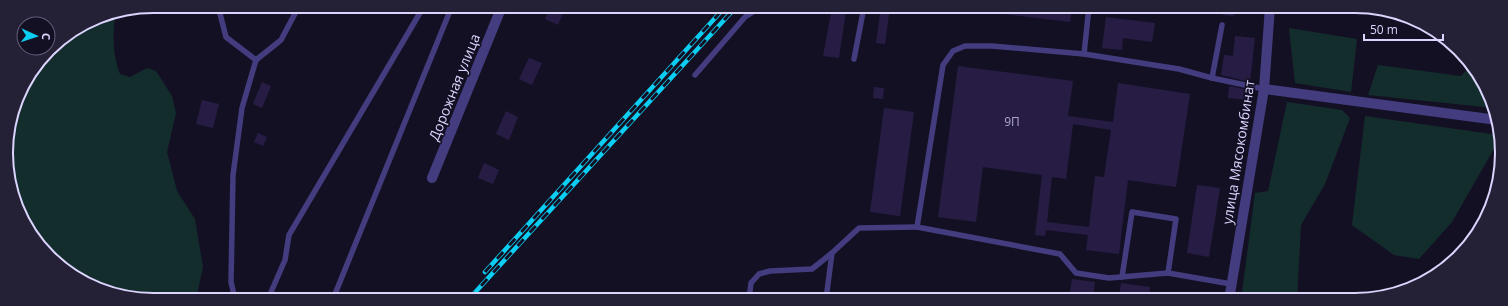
<svg xmlns="http://www.w3.org/2000/svg" width="1508" height="306" font-family="'Open Sans',sans-serif">
<style>
.green{fill:#132d2d}
.building{fill:#271d44;fill-rule:evenodd}
.lines{fill:none;stroke-linecap:round;stroke-linejoin:round}
.service{stroke:#433d80;stroke-width:5.5}
.minor{stroke:#433d80;stroke-width:10}
.rail-casing{stroke:#0ccef2;stroke-width:4.5}
.rail{stroke:#141024;stroke-width:3;stroke-dasharray:9;stroke-linecap:butt}
.labels{text-anchor:middle;dominant-baseline:central;stroke-width:3.5;stroke-linejoin:round;paint-order:stroke}
.number-label{font-size:12px;fill:#aea6cf}
.street-label{font-size:14px;fill:#dbd4fd;stroke:#141024}
.rim{fill:none;stroke:#dbd4fd;stroke-width:2}
</style>
<rect width="100%" height="100%" fill="#141024"/>
<g class="green">
<path d="M115 14C113 37 112 52 120 74L130 77 147 68 156 71 172 96 176 113 167 152 177 191 195 219 203 267 196 299H134L80 280 42 250 14 200 6 144 17 97 49 49 97 17Z"/>
<path d="M1289 28 1357 39 1351 92 1295 83Z"/>
<path d="M1472 64 1494 108 1368 95 1378 65 1461 76Z"/>
<path d="M1287 102 1342 110 1350 118 1325 184 1301 225 1297 300H1241L1255 193 1268 191Z"/>
<path d="M1365 116 1498 135 1499 140 1452 222 1419 259 1394 255 1352 225Z"/>
</g>
<g class="building">
<path d="M551 6H566L558 25 545 19Z"/>
<path d="M832 7 846 11 839 58 823 56Z"/>
<path d="M881 7H890L885 44 876 43Z"/>
<path d="M989 7H1072L1070 22 988 12Z"/>
<path d="M1224 7H1235L1234 16 1223 15Z"/>
<path d="M1106 17 1155 23 1152 42 1123 38 1122 50 1102 48Z"/>
<path d="M1235 36 1255 38 1250 82 1221 75 1224 55 1233 56Z"/>
<path d="M529 58 542 63 532 85 519 79Z"/>
<path d="M958 66 1073 81 1068 116 1113 122 1118 83 1190 94 1176 187 1128 180 1119 254 1086 250 1088 235 1046 230 1045 236 1035 235 1042 175 983 167 976 222 938 217ZM1073 124 1111 130 1104 177 1095 176 1089 227 1047 222 1052 177 1066 179Z"/>
<path d="M262 82 271 86 262 108 253 104Z"/>
<path d="M1229 86 1249 90 1248 100 1228 98Z"/>
<path d="M874 87 884 88 883 99 873 98Z"/>
<path d="M202 100 219 104 213 128 196 124Z"/>
<path d="M884 108 914 112 900 216 870 212Z"/>
<path d="M506 111 518 117 509 140 496 134Z"/>
<path d="M258 133 267 137 263 146 254 142Z"/>
<path d="M484 163 499 170 493 184 478 178Z"/>
<path d="M1197 185 1220 188 1209 257 1187 253Z"/>
<path d="M1072 279 1095 282 1093 299H1069Z"/>
<path d="M1121 283 1150 287 1149 300 1119 299Z"/>
</g>
<g class="lines">
<g class="service">
<path d="M218 6 226 37 256 60"/>
<path d="M1084 54 1089 7"/>
<path d="M854 59 863 12 866 7"/>
<path d="M695 75 745 17 761 7"/>
<path d="M1212 78 1222 25"/>
<path d="M1122 277 1132 212 1176 219 1168 273"/>
<path d="M1231 284 1168 273 1109 278 1076 273 1060 254 917 227 943 65 953 51 965 46H992L1084 54 1179 69 1212 78 1264 89"/>
<path d="M235 299 231 282 233 175 242 108 256 60 281 40 299 6"/>
<path d="M268 299 285 260 289 235 424 6"/>
<path d="M333 299 452 6"/>
<path d="M749 299 751 283 759 274 770 271 812 269 832 253 859 228 917 227"/>
<path d="M826 299 832 253"/>
</g>
<g class="minor">
<path d="M1264 89 1497 120"/>
<path d="M432 178 502 6"/>
<path d="M1229 300 1264 89 1270 7"/>
</g>
<defs>
<g id="rail">
<path d="M485 272 725 7"/>
<path d="M469 299 736 7"/>
</g>
</defs>
<use href="#rail" class="rail-casing"/>
<use href="#rail" class="rail"/>
</g>
<g class="labels">
<g class="number-label">
<text x="1012" y="121">9П</text>
</g>
<g class="street-label">
<text transform="translate(454 87) rotate(-68)">Дорожная улица</text>
<text transform="translate(1238 152) rotate(-81)">улица Мясокомбинат</text>
</g>
</g>
<path d="M0 0H1508V306H0ZM153 13H1355A140 140 0 0 1 1495 153V153A140 140 0 0 1 1355 293H153A140 140 0 0 1 13 153V153A140 140 0 0 1 153 13Z" fill="#242035" fill-rule="evenodd"/>
<path class="rim" d="M153 13H1355A140 140 0 0 1 1495 153V153A140 140 0 0 1 1355 293H153A140 140 0 0 1 13 153V153A140 140 0 0 1 153 13Z"/>
<g transform="translate(36 36) rotate(93)"><circle r="19" fill="#141024" stroke="#645e7b"/>
<path d="M0-3L7 15L0 10L-7 15Z" fill="#0ccef2"/>
<text y="-6" font-size="11" font-weight="bold" text-anchor="middle" fill="#dbd4fd">С</text>
</g>
<path d="M1364 34v6h79v-6" fill="none" stroke="#dbd4fd" stroke-width="2"/>
<text x="1370" y="34" font-size="12" fill="#dbd4fd" stroke="#141024" stroke-width="3" paint-order="stroke">50 m</text>
</svg>
